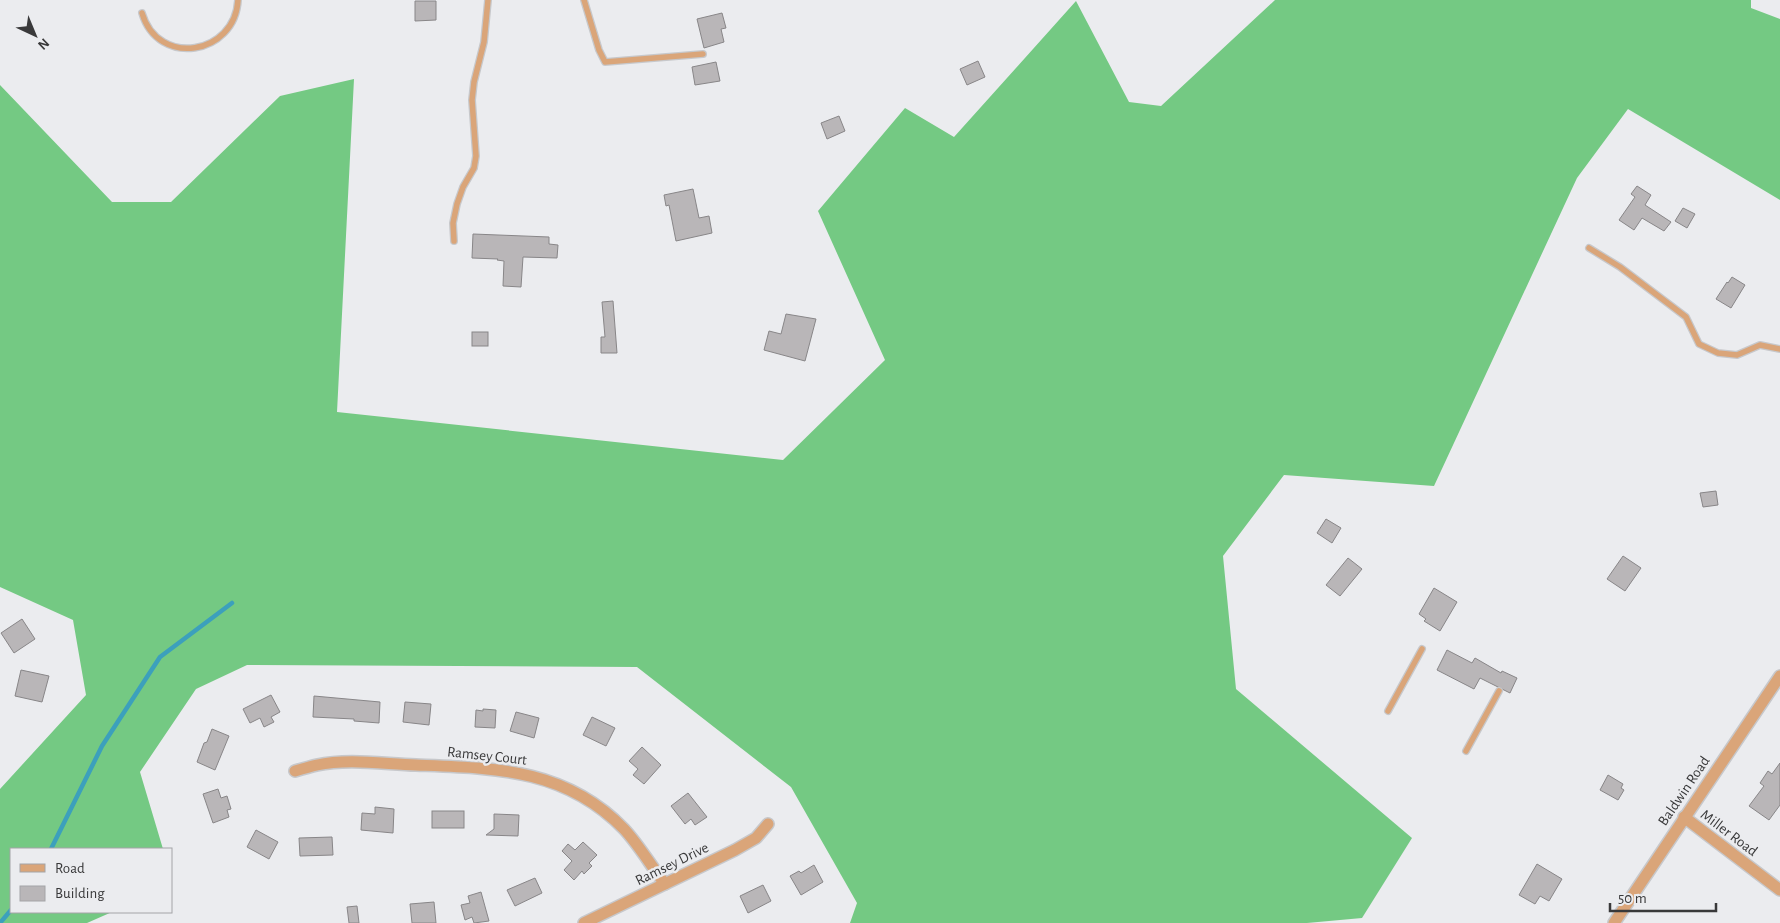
<svg xmlns="http://www.w3.org/2000/svg" width="1780" height="923" font-family="'Alegreya Sans',sans-serif">
<style>
.forest{fill:#74c983}
.lines{fill:none;stroke-linecap:round;stroke-linejoin:round}
.stream{stroke:#3ca0bc;stroke-width:4.5}
.building{fill:#b9b6b8;stroke:#888688}
.lane-casing{stroke:#c7c8cb;stroke-width:8}
.street-casing{stroke:#c7c8cb;stroke-width:14}
.lane{stroke:#daa579;stroke-width:5.5}
.street{stroke:#daa579;stroke-width:11}
.labels{text-anchor:middle;dominant-baseline:central;stroke-width:5;stroke-linejoin:round;paint-order:stroke}
.street-label{font-size:15px;fill:#39393a;stroke:#ebecef}
</style>
<rect width="100%" height="100%" fill="#ebecef"/>
<path class="forest" d="M1275 0H1751V8L1780 19V200L1628 109 1577 178 1434 486 1284 475 1223 556 1236 689 1412 838 1362 918 1307 923H850L857 903 791 787 637 667 247 665 196 689 140 772 163 849H11V912H112L87 923H0V789L86 695 73 620 0 587V85L112 202H171L280 96 354 79 337 412 783 460 885 360 818 211 905 108 954 137 1076 1 1129 102 1161 106Z"/>
<g class="lines">
<g class="stream">
<path d="M51 849 102 746 160 657 232 603"/>
<path d="M0 923 11 910"/>
</g>
</g>
<g class="building">
<path d="M415 1H436V20L415 21Z"/>
<path d="M722 13 726 28 721 29 724 42 704 48 697 19Z"/>
<path d="M978 61 985 77 967 85 960 69Z"/>
<path d="M716 62 720 81 695 85 692 67Z"/>
<path d="M839 116 845 131 827 139 821 123Z"/>
<path d="M1637 186 1651 195 1645 205 1671 222 1664 231 1642 218 1634 230 1619 220 1635 197 1631 194Z"/>
<path d="M693 189 699 218 709 216 712 233 676 241 669 205 666 206 664 195Z"/>
<path d="M1683 208 1695 214 1687 228 1675 221Z"/>
<path d="M473 234 549 237V244L558 245 557 258 523 257 521 287 503 286 504 261 497 260 498 259 472 258Z"/>
<path d="M1732 277 1745 285 1731 308 1716 299 1727 282 1728 283Z"/>
<path d="M613 301 617 353H601V337H605L602 302Z"/>
<path d="M786 314 816 319 805 361 764 350 769 331 781 334Z"/>
<rect x="472" y="332" width="16" height="14"/>
<path d="M1716 491 1718 505 1703 507 1700 493Z"/>
<path d="M1326 519 1341 528 1332 543 1317 533Z"/>
<path d="M1623 556 1641 568 1625 591 1607 579Z"/>
<path d="M1348 558 1362 569 1340 596 1326 585Z"/>
<path d="M1434 588 1457 602 1440 631 1424 621 1426 619 1419 614Z"/>
<path d="M22 619 35 639 14 653 1 633Z"/>
<path d="M1447 650 1472 663 1475 658 1501 673 1502 671 1517 678 1510 693 1480 678 1474 689 1437 670Z"/>
<path d="M21 670 49 676 42 702 15 696Z"/>
<path d="M271 695 280 712 271 717 274 722 264 727 260 718 250 723 243 709Z"/>
<path d="M314 696 380 702 379 723 354 721V719L313 717Z"/>
<path d="M405 702 431 704 429 725 403 722Z"/>
<path d="M483 709 496 710 495 728 475 727 476 710 483 711Z"/>
<path d="M516 712 539 718 534 738 510 731Z"/>
<path d="M592 717 615 728 606 746 583 735Z"/>
<path d="M212 729 229 736 215 770 197 762 204 743 207 742Z"/>
<path d="M642 747 661 765 644 784 633 775 638 769 629 761Z"/>
<path d="M1780 763V805L1769 820 1749 806 1764 786 1760 783 1768 771 1772 774Z"/>
<path d="M1608 775 1623 784 1621 788 1624 790 1618 800 1600 790Z"/>
<path d="M218 789 221 798 227 796 231 809 227 810 229 817 213 823 203 794Z"/>
<path d="M688 793 707 817 695 825 691 819 685 824 671 806Z"/>
<path d="M375 807 394 809 393 833 361 830 362 813 375 814Z"/>
<rect x="432" y="811" width="32" height="17"/>
<path d="M494 814 519 815 518 836 486 835 494 829Z"/>
<path d="M256 830 278 842 269 859 247 847Z"/>
<path d="M332 837 333 855 300 856 299 838Z"/>
<path d="M583 842 597 855 589 863 592 866 584 874 582 871 574 880 564 870 572 861 562 851 568 844 575 850Z"/>
<path d="M1537 864 1562 879 1549 901 1540 896 1535 904 1519 895Z"/>
<path d="M814 865 823 882 801 895 790 876 799 871 801 873Z"/>
<path d="M535 878 542 893 515 906 507 890Z"/>
<path d="M763 885 771 901 748 913 740 896Z"/>
<path d="M481 892 489 921 474 923 472 917 465 920 461 905 470 903 468 896Z"/>
<path d="M434 902 436 923H412L410 904Z"/>
<path d="M357 906 359 923H349L347 907Z"/>
</g>
<g class="lines">
<defs>
<g id="lane">
<path d="M584 0 599 50 605 62 703 54"/>
<path d="M142 13C158 68 235 55 238 0"/>
<path d="M454 241 453 223 457 204 463 187 474 168 476 156 472 100 474 82 484 42 488 0"/>
<path d="M1589 248 1620 267 1686 317 1699 344 1718 353 1737 355 1760 345 1780 349"/>
<path d="M1388 711 1422 649"/>
<path d="M1466 751 1499 691"/>
</g>
<g id="street">
<path d="M295 771C302 769 309 767 317 765 348 758 384 764 416 765 494 768 565 768 624 829 639 845 651 866 665 884"/>
<path d="M1684 817 1780 890"/>
<path d="M584 923 735 850 756 838 768 824"/>
<path d="M1614 923 1780 676"/>
</g>
</defs>
<use href="#lane" class="lane-casing"/>
<use href="#street" class="street-casing"/>
<use href="#lane" class="lane"/>
<use href="#street" class="street"/>
</g>
<g class="labels">
<g class="street-label">
<text transform="translate(487 756) rotate(6)">Ramsey Court</text>
<text transform="translate(1684 791) rotate(-56)">Baldwin Road</text>
<text transform="translate(1729 833) rotate(37)">Miller Road</text>
<text transform="translate(672 864) rotate(-26)">Ramsey Drive</text>
</g>
</g>
<rect x="10" y="848" width="162" height="65" fill="#ebecef" stroke="#a4a4a7"/>
<rect x="20" y="864" width="25" height="8" fill="#daa579" stroke="#a4a4a7"/>
<text x="55" y="873" font-size="15" fill="#39393a">Road</text>
<rect x="20" y="886" width="25" height="15" fill="#b9b6b8" stroke="#a4a4a7"/>
<text x="55" y="898" font-size="15" fill="#39393a">Building</text>
<g transform="translate(35 35) rotate(136)" stroke="#ebecef" stroke-width="4" paint-order="stroke">
<path d="M0-4L9 19L0 12L-9 19Z" fill="#39393a"/>
<text y="-8" font-size="14" font-weight="bold" text-anchor="middle" fill="#39393a">N</text>
</g>
<path d="M1610 903v8h106v-8" fill="none" stroke="#39393a" stroke-width="2.5"/>
<text x="1618" y="903" font-size="15" fill="#39393a" stroke="#ebecef" stroke-width="4" paint-order="stroke">50 m</text>
</svg>
